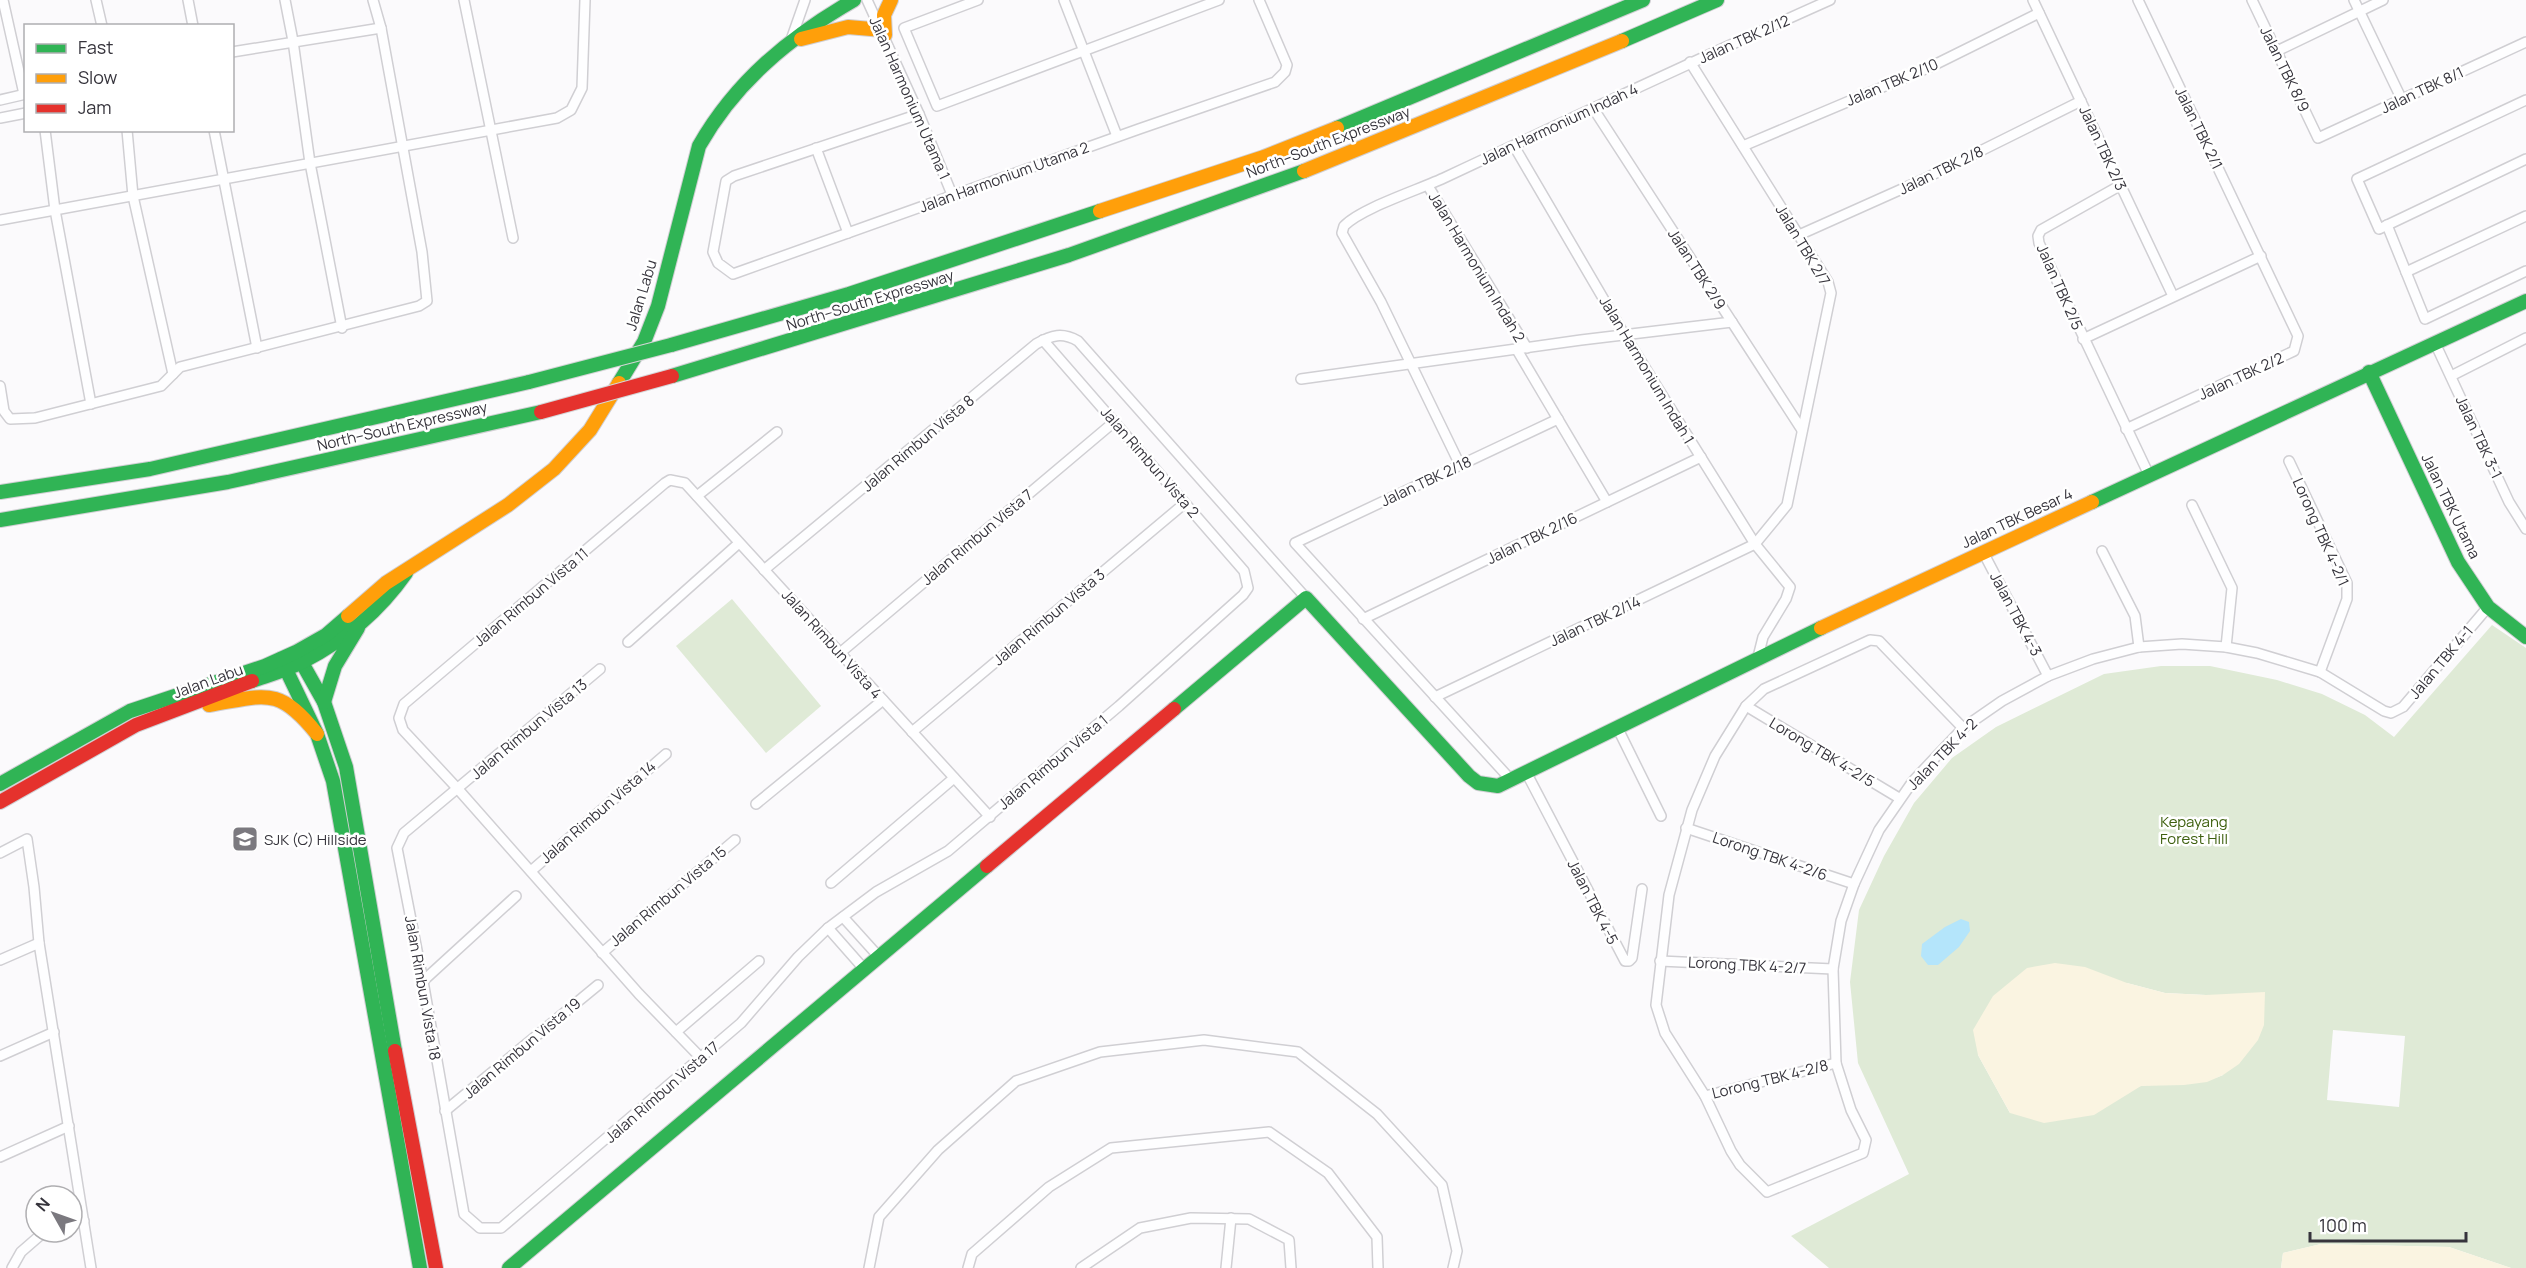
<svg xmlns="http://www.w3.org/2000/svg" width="2526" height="1268" font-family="Manrope,sans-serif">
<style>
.green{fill:#dfead6;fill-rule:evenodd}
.sand{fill:#faf4e1}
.water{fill:#b4e5fb}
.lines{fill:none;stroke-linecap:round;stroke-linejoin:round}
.street-casing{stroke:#d0cfd3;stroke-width:12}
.fast-casing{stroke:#d0cfd3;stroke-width:16}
.slow-casing{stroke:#d0cfd3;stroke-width:16}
.jam-casing{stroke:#d0cfd3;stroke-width:16}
.street{stroke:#fefeff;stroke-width:9}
.fast{stroke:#30b455;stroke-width:14}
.slow{stroke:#ff9f0a;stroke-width:14}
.jam{stroke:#e5322d;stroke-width:14}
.fast-bridge-casing{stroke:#d5d5d7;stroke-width:16;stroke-linecap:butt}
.jam-bridge-casing{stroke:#d5d5d7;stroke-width:16;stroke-linecap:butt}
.fast-bridge{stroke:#30b455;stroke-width:14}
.jam-bridge{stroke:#e5322d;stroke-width:14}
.labels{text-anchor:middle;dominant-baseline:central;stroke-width:5;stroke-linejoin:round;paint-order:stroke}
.street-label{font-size:15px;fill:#36343c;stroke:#fff}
.park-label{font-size:15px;fill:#3e600f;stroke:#fff}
.poi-label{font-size:15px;fill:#36343c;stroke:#fff;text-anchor:start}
</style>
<rect width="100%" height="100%" fill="#fbfafc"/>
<g class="green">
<path d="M732 599 821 706 766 753 676 646Z"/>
<path d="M2492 625 2526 648V1268H2511L2449 1247 2321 1244 2283 1253 2281 1268H1829L1791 1236 1909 1174 1858 1063 1850 982 1859 910 1884 856 1914 803 1952 758 1996 727 2104 674 2161 666H2210L2277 680 2322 694 2365 715 2394 737ZM2127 983 2165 993 2206 995 2223 1075C2192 1088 2172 1082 2141 1086 2098 1091 2053 1104 2010 1113L1978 1055ZM2333 1030 2405 1036 2399 1107 2327 1100Z"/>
</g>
<g class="sand">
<path d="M2055 963 2085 967 2127 983 2165 993 2206 995 2265 992 2264 1025 2258 1040 2239 1064 2223 1075 2207 1082 2184 1085 2141 1086 2094 1115 2044 1123 2010 1113 1978 1055 1973 1030 1993 996 2027 968Z"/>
<path d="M2321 1244 2449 1247 2511 1268H2281L2283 1253Z"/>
</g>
<path class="water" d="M1961 919 1969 922 1970 931 1959 947 1938 965H1928L1921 956 1922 944 1945 927Z"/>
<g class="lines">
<defs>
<g id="street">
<path d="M3 0 24 94"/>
<path d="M96 0 102 26"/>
<path d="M188 0 193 26"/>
<path d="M285 0 293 41 310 163 342 328"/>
<path d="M464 0 513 238"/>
<path d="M867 0 919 114 953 197"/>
<path d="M978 0 904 28 937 106 1219 0"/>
<path d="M1064 0 1117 136"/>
<path d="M2033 0 2173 296"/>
<path d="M2252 0 2318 138 2526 42"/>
<path d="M2354 0 2402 100"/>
<path d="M792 37 805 0"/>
<path d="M2277 51 2383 0"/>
<path d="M232 52 381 28"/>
<path d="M0 100 26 94"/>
<path d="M2526 100 2357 179 2379 229 2526 159"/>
<path d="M1593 108 1802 430"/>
<path d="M919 114 734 176 726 181 713 252 718 263 733 274 1139 129 1275 82 1285 72 1287 65 1259 0"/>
<path d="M0 118 26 113"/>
<path d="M45 130 55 210 91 404"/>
<path d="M127 130 133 196 173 374"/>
<path d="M214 130 257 348"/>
<path d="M1514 146 1624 334 1755 544 1790 587 1786 599 1763 637 1758 657"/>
<path d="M1743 146 1930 67 2039 13"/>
<path d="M816 148 848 233"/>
<path d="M2121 185 2041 230 2038 236 2039 243 2149 475"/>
<path d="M1428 186 1527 348"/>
<path d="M0 220 557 118 571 110 582 88 585 0"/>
<path d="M2387 225 2425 319 2526 271"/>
<path d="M1799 235 1922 180 2081 101"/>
<path d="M2406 272 2526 216"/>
<path d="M2083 339 2261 256"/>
<path d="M2435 343 2509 502 2526 529"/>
<path d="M1517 350 1607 502"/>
<path d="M2451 376 2526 338"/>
<path d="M1301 379 1581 340 1732 322"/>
<path d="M0 386 4 411 10 419 35 418 161 386 180 367 419 306 427 301 422 252 381 28 373 0"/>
<path d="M2126 429 2294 351 2298 336 2138 0"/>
<path d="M2289 461 2347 583V599L2320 672"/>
<path d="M1460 465 1381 302 1342 233 1344 226C1361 208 1421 189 1446 177 1574 117 1702 57 1830 0"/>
<path d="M697 496 777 432"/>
<path d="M2192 505 2232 588 2226 647"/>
<path d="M2102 551 2135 616 2139 647"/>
<path d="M1983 552 2048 676"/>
<path d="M764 570 1036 344C1052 335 1062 332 1078 341L1306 598"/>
<path d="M1363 619 1701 457"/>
<path d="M628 642 739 543"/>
<path d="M840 653 1114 422"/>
<path d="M600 669 404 833 397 848 423 981 464 1214 480 1228H501L741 1023 798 957 828 928 876 892 948 851 1119 706 1243 595 1248 588 1244 571 1043 340"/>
<path d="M1435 697 1755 544 1787 505 1831 293 1828 282 1690 62"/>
<path d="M1746 706 1899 798"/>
<path d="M1617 727 1661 816"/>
<path d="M1963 728 1879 641 1870 640 1764 689 1746 706 1715 756 1692 810 1669 895 1656 1005 1665 1033 1705 1096 1731 1151 1740 1165 1767 1192 1863 1153 1866 1140 1851 1110 1836 1063 1833 969 1841 921 1854 884 1879 830 1913 781 1963 728 2002 701 2048 676 2093 659 2139 647 2182 644 2226 647 2257 653 2320 672 2384 711 2391 713 2403 707 2488 607"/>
<path d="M912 732 1185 503"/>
<path d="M1526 772 1625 961H1629L1632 958 1642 889"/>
<path d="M1512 781 1295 543 1558 419"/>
<path d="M756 804 883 700"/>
<path d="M1686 828 1854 884"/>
<path d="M0 853 27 839 34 887 39 943"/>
<path d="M531 871 666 754"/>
<path d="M831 883 954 778"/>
<path d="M843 917 880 958"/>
<path d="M828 928 865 970"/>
<path d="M602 953 735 840"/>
<path d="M0 960 39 943 91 1268"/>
<path d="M1660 961 1833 969"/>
<path d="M423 981 516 896"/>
<path d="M676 1032 759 961"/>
<path d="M0 1056 54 1032"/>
<path d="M701 1058 639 994 457 788 403 730 399 718 404 704 665 483 670 480 685 483 990 817"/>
<path d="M1705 1096 1836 1063"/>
<path d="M445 1111 598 985"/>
<path d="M0 1157 69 1126"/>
<path d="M72 1223 84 1221"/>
<path d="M12 1268 21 1252 44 1232"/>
<path d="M869 1268 879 1217 938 1150 1016 1081 1100 1052 1204 1040 1298 1052 1377 1114 1442 1185 1457 1251 1453 1268"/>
<path d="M968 1268 972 1254 1049 1187 1111 1148 1269 1132 1328 1173 1377 1237 1378 1268"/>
<path d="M1081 1268 1140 1228 1191 1218 1249 1219 1289 1240 1291 1268"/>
<path d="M1226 1268 1231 1218"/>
</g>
<g id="fast">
<path d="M1622 41 1717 0"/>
<path d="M1337 128 1643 0"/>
<path d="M671 345 849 294 1100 211"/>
<path d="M2369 372 2458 562 2488 607 2526 637"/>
<path d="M672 376 1069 255 1304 171"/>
<path d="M619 383 644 342 658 306 699 146C736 81 790 37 854 0"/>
<path d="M0 492 150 469 529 382"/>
<path d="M2092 502 2526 301"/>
<path d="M0 520 228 482 541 412"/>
<path d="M297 654 324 702 346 767 395 1051"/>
<path d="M281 659 317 734 333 781 420 1268"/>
<path d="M252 681C269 675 288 670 304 661 345 640 380 610 406 573"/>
<path d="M324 702 335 666 358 628"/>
<path d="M1174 709 1306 598 1469 776 1478 783 1498 786 1821 628"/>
<path d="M0 784 130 711 265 666 296 652 326 635 348 616"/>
<path d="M509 1268 987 866"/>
</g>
<g id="slow">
<path d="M885 35 884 15 891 0"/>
<path d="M801 39 848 27 883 30"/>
<path d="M1304 171 1622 41"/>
<path d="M1100 211 1264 157 1337 128"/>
<path d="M348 616 386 583 508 505 554 469 590 430 619 383"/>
<path d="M1821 628 2092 502"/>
<path d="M209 705C265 696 278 685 317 734"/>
</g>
<g id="jam">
<path d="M0 802 136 725 252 681"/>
<path d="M987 866 1174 709"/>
<path d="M395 1051 436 1268"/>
</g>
</defs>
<use href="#street" class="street-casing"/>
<use href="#fast" class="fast-casing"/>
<use href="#slow" class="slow-casing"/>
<use href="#jam" class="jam-casing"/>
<use href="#street" class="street"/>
<use href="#fast" class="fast"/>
<use href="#slow" class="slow"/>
<use href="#jam" class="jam"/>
<defs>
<path id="fast-bridge" d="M529 382 671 345"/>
<path id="jam-bridge" d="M541 412 672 376"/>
</defs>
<use href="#fast-bridge" class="fast-bridge-casing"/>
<use href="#jam-bridge" class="jam-bridge-casing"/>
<use href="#fast-bridge" class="fast-bridge"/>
<use href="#jam-bridge" class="jam-bridge"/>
</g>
<defs>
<symbol id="school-square" viewBox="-11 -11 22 22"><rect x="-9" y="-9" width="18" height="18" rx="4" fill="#7b797f" stroke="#fff"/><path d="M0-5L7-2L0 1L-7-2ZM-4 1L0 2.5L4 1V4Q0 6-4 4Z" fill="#fff"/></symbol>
</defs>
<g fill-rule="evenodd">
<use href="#school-square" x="230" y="824" width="30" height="30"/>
</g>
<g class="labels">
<g class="street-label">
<text transform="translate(1744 39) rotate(-24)">Jalan TBK 2/12</text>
<text transform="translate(2285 69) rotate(64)">Jalan TBK 8/9</text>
<text transform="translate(1892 82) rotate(-23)">Jalan TBK 2/10</text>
<text transform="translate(2422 90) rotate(-25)">Jalan TBK 8/1</text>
<text transform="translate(910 98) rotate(66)">Jalan Harmonium Utama 1</text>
<text transform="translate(1559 124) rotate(-25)">Jalan Harmonium Indah 4</text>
<text transform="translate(2199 128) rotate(64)">Jalan TBK 2/1</text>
<text transform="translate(1328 142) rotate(-21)">North–South Expressway</text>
<text transform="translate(2103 148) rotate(65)">Jalan TBK 2/3</text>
<text transform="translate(1941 170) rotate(-26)">Jalan TBK 2/8</text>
<text transform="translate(1004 177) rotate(-20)">Jalan Harmonium Utama 2</text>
<text transform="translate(1803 245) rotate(59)">Jalan TBK 2/7</text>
<text transform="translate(1477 267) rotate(59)">Jalan Harmonium Indah 2</text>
<text transform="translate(1697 269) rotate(57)">Jalan TBK 2/9</text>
<text transform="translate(2060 287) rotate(66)">Jalan TBK 2/5</text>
<text transform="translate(641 295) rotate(-73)">Jalan Labu</text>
<text transform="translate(870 300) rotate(-17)">North–South Expressway</text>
<text transform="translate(1647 370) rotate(59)">Jalan Harmonium Indah 1</text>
<text transform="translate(2241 376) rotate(-25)">Jalan TBK 2/2</text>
<text transform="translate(402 426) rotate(-13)">North–South Expressway</text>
<text transform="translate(2479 437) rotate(65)">Jalan TBK 3-1</text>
<text transform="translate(918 443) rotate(-40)">Jalan Rimbun Vista 8</text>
<text transform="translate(1150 462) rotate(49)">Jalan Rimbun Vista 2</text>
<text transform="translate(1426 481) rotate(-25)">Jalan TBK 2/18</text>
<text transform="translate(2451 506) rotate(64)">Jalan TBK Utama</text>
<text transform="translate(2017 518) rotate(-25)">Jalan TBK Besar 4</text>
<text transform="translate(2321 532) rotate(66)">Lorong TBK 4-2/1</text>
<text transform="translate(977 537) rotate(-40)">Jalan Rimbun Vista 7</text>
<text transform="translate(1532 538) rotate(-26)">Jalan TBK 2/16</text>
<text transform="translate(531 597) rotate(-40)">Jalan Rimbun Vista 11</text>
<text transform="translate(2016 614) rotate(62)">Jalan TBK 4-3</text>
<text transform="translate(1049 617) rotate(-40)">Jalan Rimbun Vista 3</text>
<text transform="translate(1595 621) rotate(-25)">Jalan TBK 2/14</text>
<text transform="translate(832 644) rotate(48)">Jalan Rimbun Vista 4</text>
<text transform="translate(2441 662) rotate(-50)">Jalan TBK 4-1</text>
<text transform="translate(208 681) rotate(-20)">Jalan Labu</text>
<text transform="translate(529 729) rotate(-40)">Jalan Rimbun Vista 13</text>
<text transform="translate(1822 752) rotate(31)">Lorong TBK 4-2/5</text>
<text transform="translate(1942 754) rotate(-46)">Jalan TBK 4-2</text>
<text transform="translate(1053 762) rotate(-40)">Jalan Rimbun Vista 1</text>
<text transform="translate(598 812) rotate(-41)">Jalan Rimbun Vista 14</text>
<text transform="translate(1770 856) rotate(19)">Lorong TBK 4-2/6</text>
<text transform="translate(668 896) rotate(-40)">Jalan Rimbun Vista 15</text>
<text transform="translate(1593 902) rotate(63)">Jalan TBK 4-5</text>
<text transform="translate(1747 965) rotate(3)">Lorong TBK 4-2/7</text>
<text transform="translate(423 988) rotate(80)">Jalan Rimbun Vista 18</text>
<text transform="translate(522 1048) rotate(-40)">Jalan Rimbun Vista 19</text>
<text transform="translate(1770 1079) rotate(-14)">Lorong TBK 4-2/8</text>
<text transform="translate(662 1092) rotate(-41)">Jalan Rimbun Vista 17</text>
</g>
<g class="park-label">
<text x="2194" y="821">Kepayang<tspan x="2194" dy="17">Forest Hill</tspan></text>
</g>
<g class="poi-label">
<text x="264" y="839">SJK (C) Hillside</text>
</g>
</g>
<rect x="24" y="24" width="210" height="108" fill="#ffffff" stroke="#afaeb1" stroke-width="1.5"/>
<rect x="36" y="44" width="30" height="9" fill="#30b455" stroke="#afaeb1" stroke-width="1.5"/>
<text x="78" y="54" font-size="18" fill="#36343c">Fast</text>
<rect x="36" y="74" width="30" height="9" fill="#ff9f0a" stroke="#afaeb1" stroke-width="1.5"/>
<text x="78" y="84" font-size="18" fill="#36343c">Slow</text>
<rect x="36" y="104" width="30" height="9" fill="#e5322d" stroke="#afaeb1" stroke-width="1.5"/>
<text x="78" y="114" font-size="18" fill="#36343c">Jam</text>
<g transform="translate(54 1214) rotate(310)"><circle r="28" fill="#ffffff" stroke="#afaeb1" stroke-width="1.5"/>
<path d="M0-4.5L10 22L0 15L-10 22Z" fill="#7b797f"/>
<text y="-9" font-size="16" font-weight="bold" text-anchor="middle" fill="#36343c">N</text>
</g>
<path d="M2310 1232v9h156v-9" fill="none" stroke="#36343c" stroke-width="3"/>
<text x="2319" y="1232" font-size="18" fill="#36343c" stroke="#ffffff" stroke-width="4.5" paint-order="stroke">100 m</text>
</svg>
